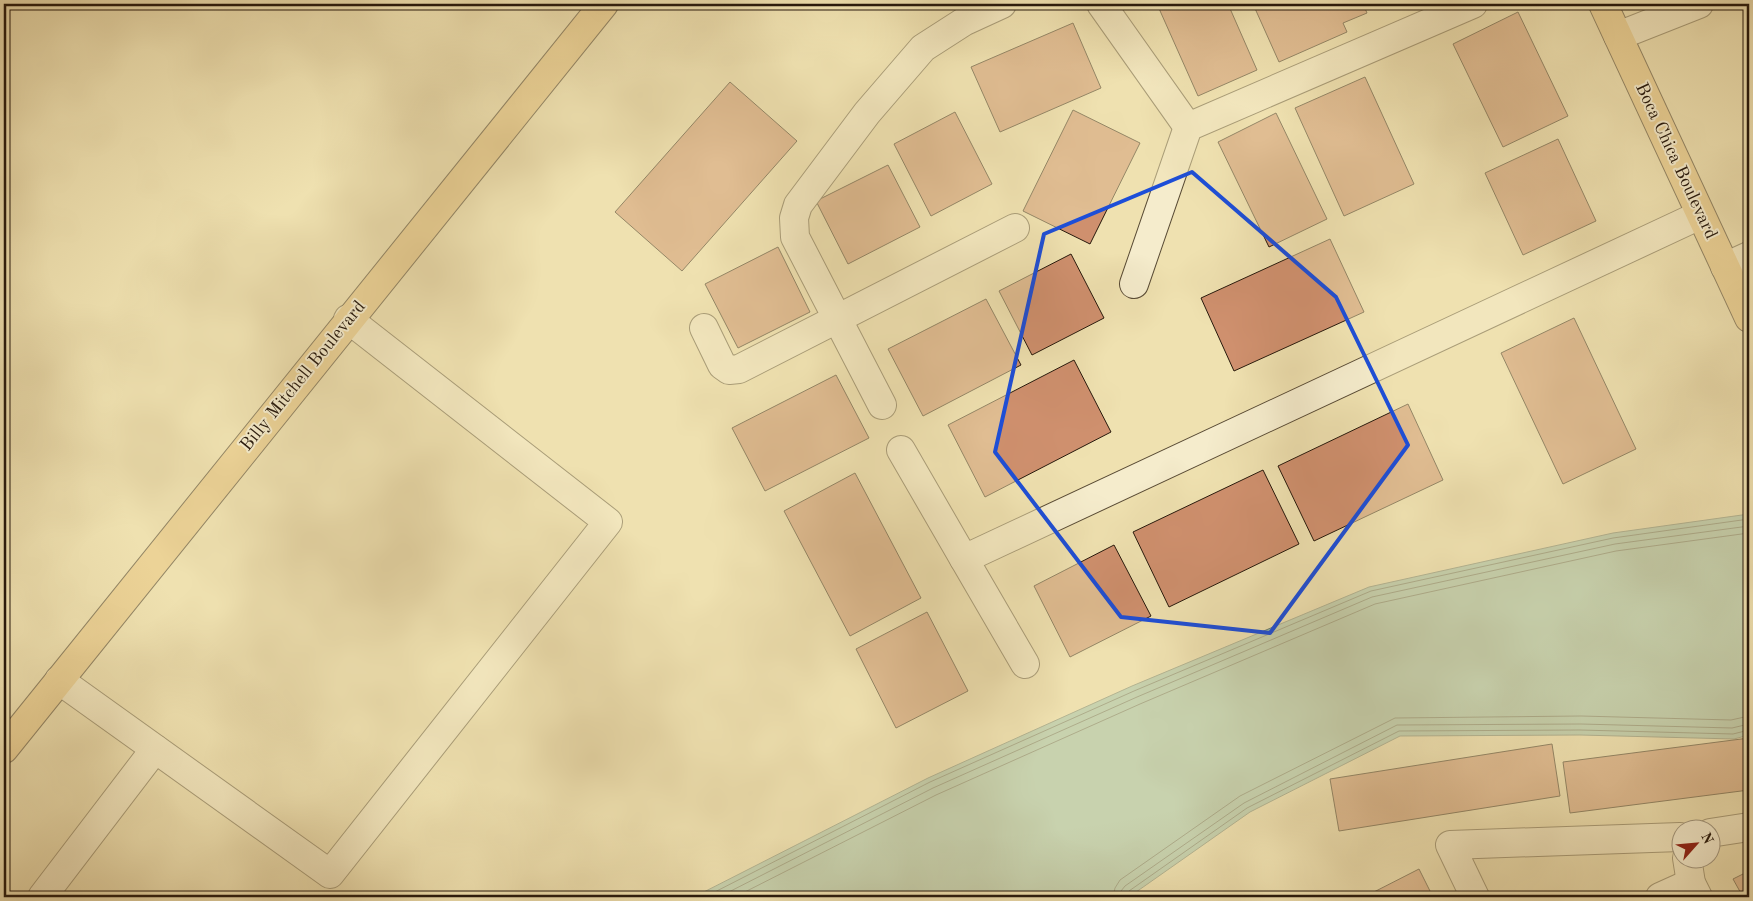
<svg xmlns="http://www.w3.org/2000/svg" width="1753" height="901" font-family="'Old Standard TT',serif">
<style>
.water{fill:#9abeac;stroke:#6c7c6c}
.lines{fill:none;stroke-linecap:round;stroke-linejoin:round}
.shore{stroke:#606c5c;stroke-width:1}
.building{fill:#cf906e;stroke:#27190c}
.minor-casing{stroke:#594b35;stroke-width:30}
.major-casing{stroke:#27190c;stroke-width:30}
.minor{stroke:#f5eccc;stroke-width:28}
.major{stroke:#e8c078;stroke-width:28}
.marked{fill:none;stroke:#1d4ed8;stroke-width:4;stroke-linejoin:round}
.labels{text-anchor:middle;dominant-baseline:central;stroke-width:4;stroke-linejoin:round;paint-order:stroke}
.street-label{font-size:18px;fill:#27190c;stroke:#f5eccc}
</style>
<rect width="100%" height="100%" fill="#efe1b0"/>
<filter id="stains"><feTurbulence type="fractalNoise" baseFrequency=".004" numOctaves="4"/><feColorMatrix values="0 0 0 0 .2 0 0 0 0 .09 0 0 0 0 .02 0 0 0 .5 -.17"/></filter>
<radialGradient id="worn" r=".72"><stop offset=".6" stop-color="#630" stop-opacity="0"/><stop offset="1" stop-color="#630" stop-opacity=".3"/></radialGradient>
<path class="water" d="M1749 514V735L1734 739 1580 735 1400 736 1250 812 1129 897H694L928 778 1132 686 1369 587 1613 533Z"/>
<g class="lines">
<g class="shore">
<path d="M705 897 930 782 1134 691 1371 591 1613 538 1749 519"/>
<path d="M719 897 933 788 1137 697 1372 597 1615 544 1749 526"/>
<path d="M735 897 936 795 1140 704 1375 604 1616 551 1749 533"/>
<path d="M1113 897 1115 888 1120 880 1240 796 1395 718 1581 716 1731 720 1749 716"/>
<path d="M1120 897 1121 891 1125 886 1244 803 1397 725 1581 724 1732 728 1749 724"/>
<path d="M1127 897 1129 891 1247 808 1399 731 1580 730 1733 734 1749 730"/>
</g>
</g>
<g class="building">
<path d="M1157 4H1228L1257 70 1198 96Z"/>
<path d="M1253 4H1363L1367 13 1343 23 1347 32 1279 62Z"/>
<path d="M1518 12 1568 116 1503 147 1453 44Z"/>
<path d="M1073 23 1101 88 1000 132 971 67Z"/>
<path d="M1365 77 1414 184 1344 216 1295 108Z"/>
<path d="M730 82 797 141 682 271 615 212Z"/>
<path d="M1073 110 1140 143 1090 244 1023 211Z"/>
<path d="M955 112 992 184 931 216 894 144Z"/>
<path d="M1276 113 1327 219 1269 247 1218 142Z"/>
<path d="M1558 139 1596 221 1523 255 1485 173Z"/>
<path d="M888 165 920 227 848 264 816 201Z"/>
<path d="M1330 239 1364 312 1234 371 1201 298Z"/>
<path d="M778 247 810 312 738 348 705 284Z"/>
<path d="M1071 254 1104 318 1032 355 999 291Z"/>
<path d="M986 299 1021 365 923 416 888 349Z"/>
<path d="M1574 318 1636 449 1563 484 1501 353Z"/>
<path d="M1074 360 1111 432 985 497 948 425Z"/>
<path d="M836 375 869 438 765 491 732 428Z"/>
<path d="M1408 404 1443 480 1314 541 1278 466Z"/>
<path d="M1263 470 1299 544 1169 607 1133 532Z"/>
<path d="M855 473 921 598 850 636 784 511Z"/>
<path d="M1114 545 1151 616 1070 657 1034 586Z"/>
<path d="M927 612 968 691 896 728 856 649Z"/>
<path d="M1749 738V790L1570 813 1563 762Z"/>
<path d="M1552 744 1560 796 1339 831 1330 779Z"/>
<path d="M1419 869 1433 897H1371L1370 894Z"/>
<path d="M1749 871V897H1743L1733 879Z"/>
</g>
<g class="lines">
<defs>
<g id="minor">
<path d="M1101 4 1188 127"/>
<path d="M1618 36 1699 4"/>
<path d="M1725 267 1749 256"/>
<path d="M1134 284 1188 127 1473 4"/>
<path d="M704 328 722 365 729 370 739 369 1015 228"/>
<path d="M882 405 795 237 794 218 798 205 867 113 923 48 965 21 1002 4"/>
<path d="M901 450 964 559 1700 215"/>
<path d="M964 559 1025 664"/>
<path d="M59 680 330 874 608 522 348 319"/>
<path d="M1710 833 1749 827"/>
<path d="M1687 858 1691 883 1698 897"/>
<path d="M42 897 155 749"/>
<path d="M1475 897 1450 845 1680 837"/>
<path d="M1660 897 1691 883"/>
</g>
<g id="major">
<path d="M1603 4 1749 318"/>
<path d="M4 749 604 4"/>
</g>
</defs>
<use href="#minor" class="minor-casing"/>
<use href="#major" class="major-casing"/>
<use href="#minor" class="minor"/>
<use href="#major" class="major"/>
</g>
<path d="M0 0H1753V901H0ZM1192 172 1336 297 1408 445 1270 633 1121 617 995 452 1044 234Z" fill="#efe1b0" fill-opacity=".55" fill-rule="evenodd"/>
<path class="marked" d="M1192 172 1336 297 1408 445 1270 633 1121 617 995 452 1044 234Z"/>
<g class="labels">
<g class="street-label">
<text transform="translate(1676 161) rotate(65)">Boca Chica Boulevard</text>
<text transform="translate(303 376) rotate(-51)">Billy Mitchell Boulevard</text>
</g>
</g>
<rect width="1753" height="901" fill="none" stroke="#efe1b0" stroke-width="20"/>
<rect x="5" y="5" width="1743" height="891" fill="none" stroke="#27190c" stroke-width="2.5"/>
<rect x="10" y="10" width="1733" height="881" fill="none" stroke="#27190c"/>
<g transform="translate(1696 844) rotate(63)"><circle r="24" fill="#f5eccc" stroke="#a3987f"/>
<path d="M0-4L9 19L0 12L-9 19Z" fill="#8f2418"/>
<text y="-8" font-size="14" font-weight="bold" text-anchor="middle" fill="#27190c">N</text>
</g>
<rect width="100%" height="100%" filter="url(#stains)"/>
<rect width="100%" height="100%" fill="url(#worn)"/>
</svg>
